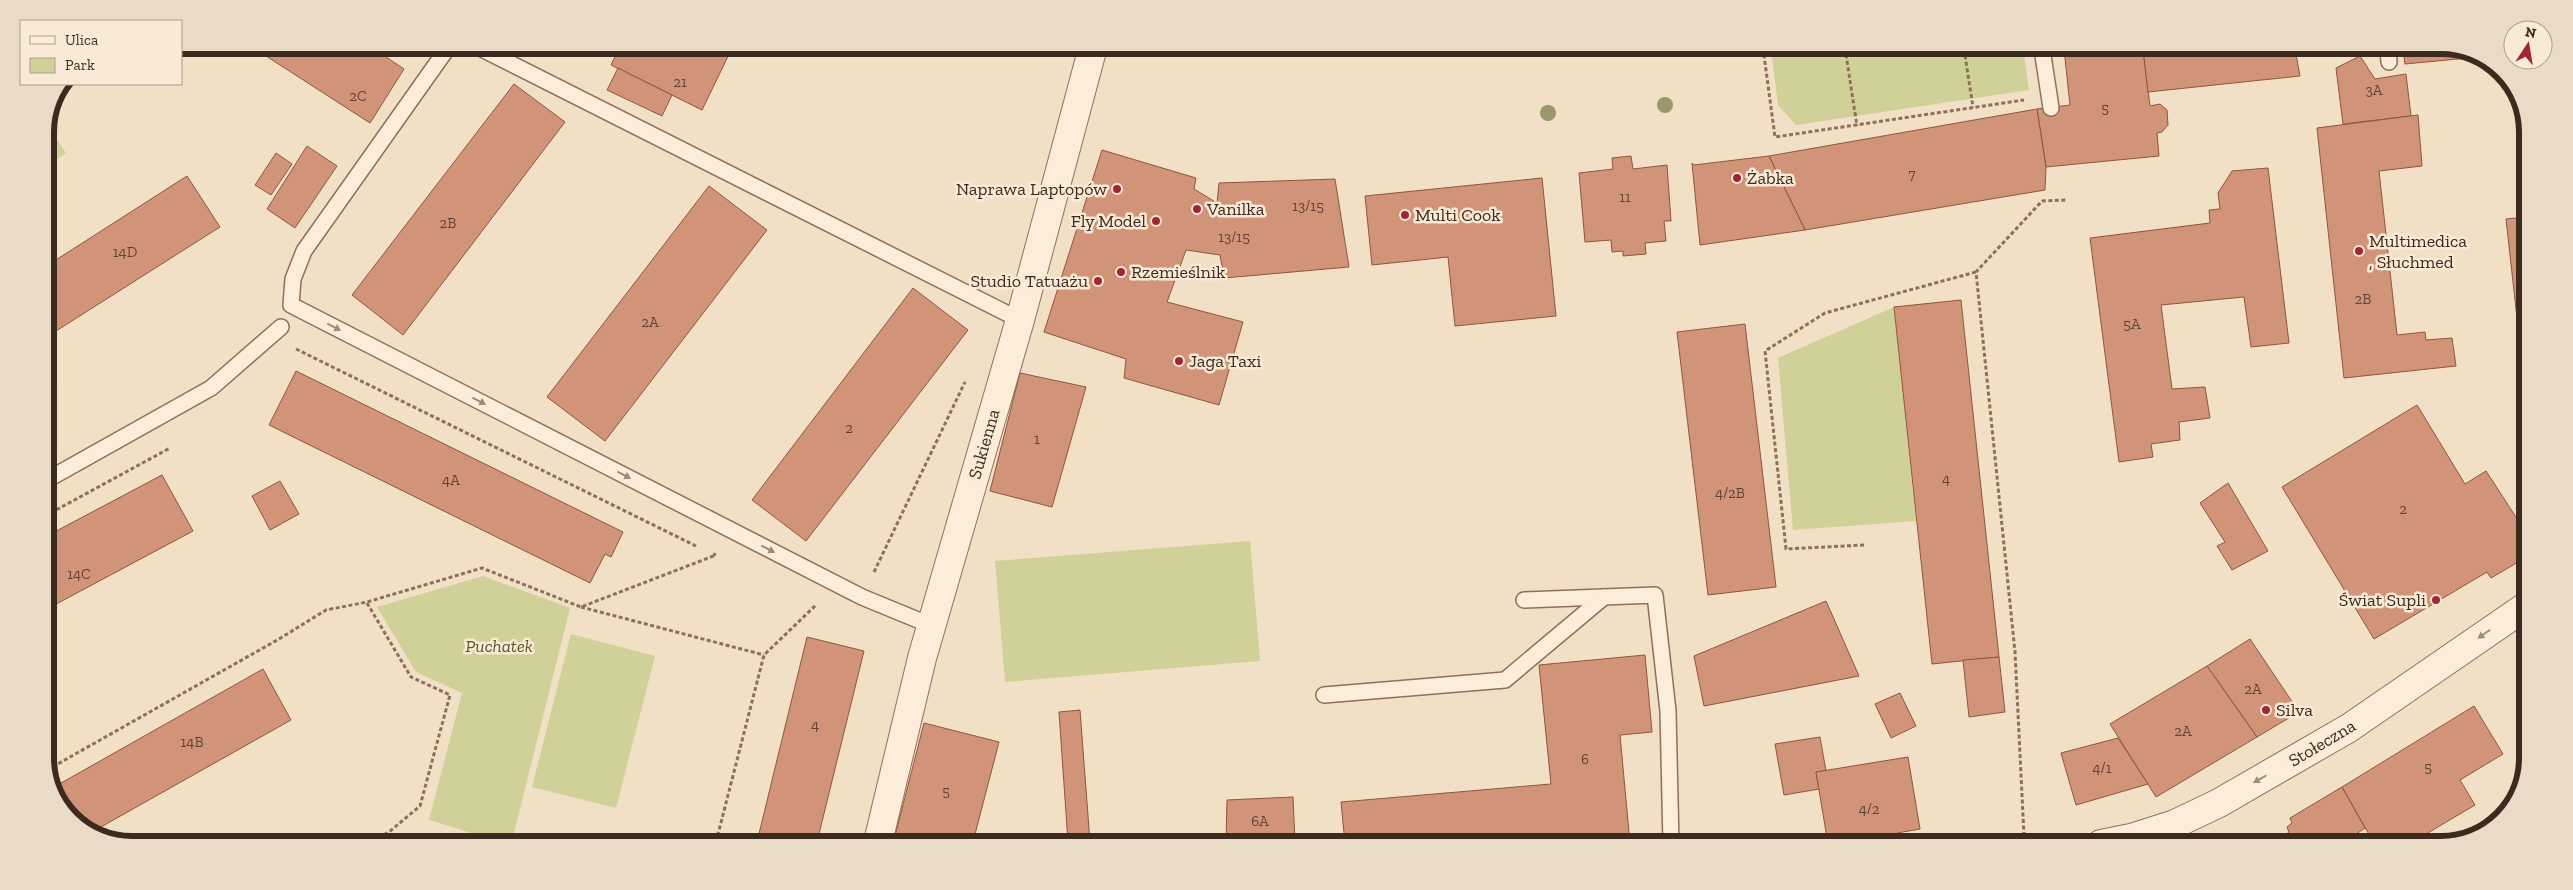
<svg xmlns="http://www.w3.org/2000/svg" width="2573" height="890" font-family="'Zilla Slab',serif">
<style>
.green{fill:#d0d198}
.building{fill:#d29479;stroke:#8f553e}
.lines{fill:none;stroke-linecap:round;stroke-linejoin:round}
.service-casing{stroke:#8e705a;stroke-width:18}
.minor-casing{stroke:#8e705a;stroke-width:30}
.path{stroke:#8e705a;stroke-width:3;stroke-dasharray:4 2.5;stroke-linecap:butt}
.service{stroke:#fbedda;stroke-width:15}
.minor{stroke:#fbedda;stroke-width:28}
.tree{fill:#9a966d}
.oneway{fill:#9c8c7c}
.poi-dot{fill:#a12534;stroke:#f8ead6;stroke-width:2}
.labels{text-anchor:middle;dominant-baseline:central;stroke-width:5;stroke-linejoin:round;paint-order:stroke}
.number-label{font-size:15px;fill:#624436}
.poi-label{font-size:18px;fill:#3d2a1f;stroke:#f8ead6;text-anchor:start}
.street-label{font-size:18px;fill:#3d2a1f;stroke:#f8ead6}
.park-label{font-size:18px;font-style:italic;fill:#535b24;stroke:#f8ead6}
.rim{fill:none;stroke:#3d2a1f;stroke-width:6}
</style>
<rect width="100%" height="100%" fill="#f1dfc6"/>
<g class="green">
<path d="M1771 48 2023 49 2029 90 1796 125 1778 105Z"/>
<path d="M46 124 66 153 45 167V127Z"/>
<path d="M1894 307 1916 521 1793 530 1778 358Z"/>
<path d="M1250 541 1260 661 1005 682 995 561Z"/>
<path d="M483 576 570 608 512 841H497L429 820 462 693 416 672 377 607Z"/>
<path d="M571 634 655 656 616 808 532 787Z"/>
</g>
<g class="building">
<path d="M249 45H368L404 69 370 123Z"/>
<path d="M620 46H733L702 110 611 65Z"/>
<path d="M2064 49H2143L2150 106 2160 104 2167 110 2168 125 2162 132 2157 133 2159 156 2046 167 2037 109 2070 105Z"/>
<path d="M2143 49H2295L2300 76 2148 92Z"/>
<path d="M2403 49 2469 50 2479 57 2405 64Z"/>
<path d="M2360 56 2375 79 2406 74 2411 116 2343 124 2336 68Z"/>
<path d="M618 68 672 95 662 116 607 90Z"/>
<path d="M514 84 565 122 403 335 352 295Z"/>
<path d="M2037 109 2046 167 2045 190 1805 230 1769 156Z"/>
<path d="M2418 115 2422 166 2379 171 2397 335 2425 332 2426 340 2452 338 2456 366 2344 378 2317 128Z"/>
<path d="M307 146 337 166 295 228 267 209Z"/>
<path d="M1102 150 1196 178 1194 189 1217 203 1219 183 1335 179 1349 267 1224 278 1220 255 1186 250 1167 302 1243 322 1219 405 1124 378 1126 359 1044 332Z"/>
<path d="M276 153 292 164 271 195 255 185Z"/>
<path d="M1631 156 1633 169 1667 165 1671 221H1664L1666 241 1645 243 1646 254 1623 256V251L1612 252 1611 240 1585 242 1579 173 1613 169 1612 158Z"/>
<path d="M1769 156 1805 230 1700 245 1692 163 1694 165Z"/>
<path d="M2268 168 2289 343 2251 347 2244 297 2161 305 2172 389 2205 387 2210 418 2179 422 2180 440 2151 444 2153 457 2119 462 2090 238 2210 223 2209 210 2220 209 2218 193 2232 171Z"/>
<path d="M187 176 220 227 45 338V267Z"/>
<path d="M1542 178 1556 316 1455 326 1448 257 1372 265 1365 196Z"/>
<path d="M709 186 767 230 605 441 547 397Z"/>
<path d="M2527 217 2526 399 2506 219Z"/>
<path d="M913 288 968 330 806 541 752 500Z"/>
<path d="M1961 300 1999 657 1932 664 1894 307Z"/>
<path d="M1745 324 1776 587 1708 595 1677 332Z"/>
<path d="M296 371 623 532 611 557 605 554 590 583 269 425Z"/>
<path d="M1020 373 1086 387 1052 507 990 491Z"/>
<path d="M2417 405 2465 484 2486 471 2525 531V558L2491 578 2487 572 2374 639 2282 487Z"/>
<path d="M162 475 193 531 45 610V537Z"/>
<path d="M280 481 299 514 270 530 252 496Z"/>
<path d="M2228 483 2268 551 2232 570 2217 546 2225 542 2200 503Z"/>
<path d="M1826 601 1859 676 1704 706 1694 656Z"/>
<path d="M807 637 864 651 817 842H757Z"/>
<path d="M2250 639 2299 712 2257 737 2207 666Z"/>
<path d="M1645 655 1652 732 1620 735 1630 843H1345L1341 802 1551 784 1539 665Z"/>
<path d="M1999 657 2005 712 1969 717 1963 660Z"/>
<path d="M2207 666 2257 737 2156 797 2110 724Z"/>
<path d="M263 669 291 720 92 832 63 811 54 787Z"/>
<path d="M1900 693 1916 726 1891 738 1875 704Z"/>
<path d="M2474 706 2503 754 2460 780 2475 805 2416 840 2419 845H2375L2342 787Z"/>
<path d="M1080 710 1090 842H1068L1059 712Z"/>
<path d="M924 723 999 742 973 842 894 840Z"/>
<path d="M1820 737 1826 771 1816 772 1819 789 1784 795 1775 744Z"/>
<path d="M2118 738 2148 784 2076 805 2061 753Z"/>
<path d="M1908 757 1920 829 1897 833 1898 841 1879 844H1846V842L1828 844 1816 772Z"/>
<path d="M2342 787 2365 828 2340 845H2284L2283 843 2288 840 2285 835 2289 832 2287 827 2292 823 2290 818Z"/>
<path d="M1293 797 1295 843H1226L1227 800Z"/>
</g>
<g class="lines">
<defs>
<g id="service">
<path d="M449 46 304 251 293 279 291 305 862 597 930 625"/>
<path d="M476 46 1020 320"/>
<path d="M2042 49 2051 108"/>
<path d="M2388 49 2389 62"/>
<path d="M45 481 211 388 281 327"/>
<path d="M1524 600 1655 595 1668 711 1671 844"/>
<path d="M1324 695 1505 680 1604 597"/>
</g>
<g id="minor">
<path d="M878 842 922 658 1020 320 1093 47"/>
<path d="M2101 844 2131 838 2175 824 2219 803 2349 728 2525 607"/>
</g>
</defs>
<use href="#service" class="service-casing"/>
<use href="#minor" class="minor-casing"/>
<g class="path">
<path d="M1763 48 1775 137 2024 100"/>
<path d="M1845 48 1857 126"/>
<path d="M1964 49 1973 107"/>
<path d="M296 349 696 546"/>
<path d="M45 516 170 448"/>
<path d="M1864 545 1786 549 1765 351 1825 313 1976 272"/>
<path d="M874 572 965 382"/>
<path d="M367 603 411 677 450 695 420 806 389 832 372 841"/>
<path d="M581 607 764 655"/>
<path d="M47 770 279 639 326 610 367 602 482 568 581 607 716 555 713 554"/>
<path d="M2024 836 2015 652 1976 272 2042 201 2066 200"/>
<path d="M716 842 764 655 816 605"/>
</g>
<use href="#service" class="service"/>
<use href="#minor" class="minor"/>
</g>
<g class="tree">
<circle cx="1665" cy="105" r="8"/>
<circle cx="1548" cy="113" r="8"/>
</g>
<defs><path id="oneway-solid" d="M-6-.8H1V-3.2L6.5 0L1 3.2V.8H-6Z" transform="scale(1.25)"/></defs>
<g class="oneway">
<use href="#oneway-solid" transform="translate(334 327) rotate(27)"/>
<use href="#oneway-solid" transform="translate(479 401) rotate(27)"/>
<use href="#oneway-solid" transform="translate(624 475) rotate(27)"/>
<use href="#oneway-solid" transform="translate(768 549) rotate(27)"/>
<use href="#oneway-solid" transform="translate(2484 634) rotate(145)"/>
<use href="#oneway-solid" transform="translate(2260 779) rotate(150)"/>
</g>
<g class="poi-dot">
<circle cx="1737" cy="178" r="5"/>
<circle cx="1117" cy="189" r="5"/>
<circle cx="1197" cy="209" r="5"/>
<circle cx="1405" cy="215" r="5"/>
<circle cx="1156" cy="221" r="5"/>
<circle cx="2359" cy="251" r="5"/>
<circle cx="1121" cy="272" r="5"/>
<circle cx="1098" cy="281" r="5"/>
<circle cx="1179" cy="361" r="5"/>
<circle cx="2436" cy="600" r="5"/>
<circle cx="2266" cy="710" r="5"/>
</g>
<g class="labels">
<g class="number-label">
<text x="680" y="82">21</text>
<text x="2374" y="90">3A</text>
<text x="358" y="96">2C</text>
<text x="2105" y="108">5</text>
<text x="1912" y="174">7</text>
<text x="1625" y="197">11</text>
<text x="1308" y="206">13/15</text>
<text x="448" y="223">2B</text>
<text x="1234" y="237">13/15</text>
<text x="125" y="252">14D</text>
<text x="2363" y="299">2B</text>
<text x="650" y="322">2A</text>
<text x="2132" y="324">5A</text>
<text x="849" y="428">2</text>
<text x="1037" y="439">1</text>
<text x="1946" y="479">4</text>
<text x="451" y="480">4A</text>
<text x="1730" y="493">4/2B</text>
<text x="2403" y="509">2</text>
<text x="79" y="574">14C</text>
<text x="2253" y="689">2A</text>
<text x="815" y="725">4</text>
<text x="2183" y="731">2A</text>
<text x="192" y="742">14B</text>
<text x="1585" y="759">6</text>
<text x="2428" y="767">5</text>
<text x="2102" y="768">4/1</text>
<text x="946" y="791">5</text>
<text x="1869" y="809">4/2</text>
<text x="1260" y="821">6A</text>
</g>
<g class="poi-label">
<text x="1747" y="178">Żabka</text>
<text x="1107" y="189" text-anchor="end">Naprawa Laptopów</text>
<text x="1207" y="209">Vanilka</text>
<text x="1415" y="215">Multi Cook</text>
<text x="1146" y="221" text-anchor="end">Fly Model</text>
<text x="2369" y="241">Multimedica<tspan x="2369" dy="21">, Słuchmed</tspan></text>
<text x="1131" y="272">Rzemieślnik</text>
<text x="1088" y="281" text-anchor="end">Studio Tatuażu</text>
<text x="1189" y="361">Jaga Taxi</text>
<text x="2426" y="600" text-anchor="end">Świat Supli</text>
<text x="2276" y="710">Silva</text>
</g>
<g class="street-label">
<text transform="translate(984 444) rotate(-74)">Sukienna</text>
<text transform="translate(2322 743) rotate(-31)">Stołeczna</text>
</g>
<g class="park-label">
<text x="499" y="646">Puchatek</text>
</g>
</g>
<path d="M0 0H2573V890H0ZM132 54H2441A78 78 0 0 1 2519 132V758A78 78 0 0 1 2441 836H132A78 78 0 0 1 54 758V132A78 78 0 0 1 132 54Z" fill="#e9dbc7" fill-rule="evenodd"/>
<path class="rim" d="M132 54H2441A78 78 0 0 1 2519 132V758A78 78 0 0 1 2441 836H132A78 78 0 0 1 54 758V132A78 78 0 0 1 132 54Z"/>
<rect x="20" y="20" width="162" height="65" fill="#f8ead6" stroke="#ad9d8d"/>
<rect x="30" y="36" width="25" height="8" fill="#fbedda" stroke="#ad9d8d"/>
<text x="65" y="45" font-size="15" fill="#3d2a1f">Ulica</text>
<rect x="30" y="58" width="25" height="15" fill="#d0d198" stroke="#ad9d8d"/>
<text x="65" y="70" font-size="15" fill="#3d2a1f">Park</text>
<g transform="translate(2528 45) rotate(12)"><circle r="24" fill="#f8ead6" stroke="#ad9d8d"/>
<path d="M0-4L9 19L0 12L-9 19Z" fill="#a12534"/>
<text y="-8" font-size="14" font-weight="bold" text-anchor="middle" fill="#3d2a1f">N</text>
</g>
</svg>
